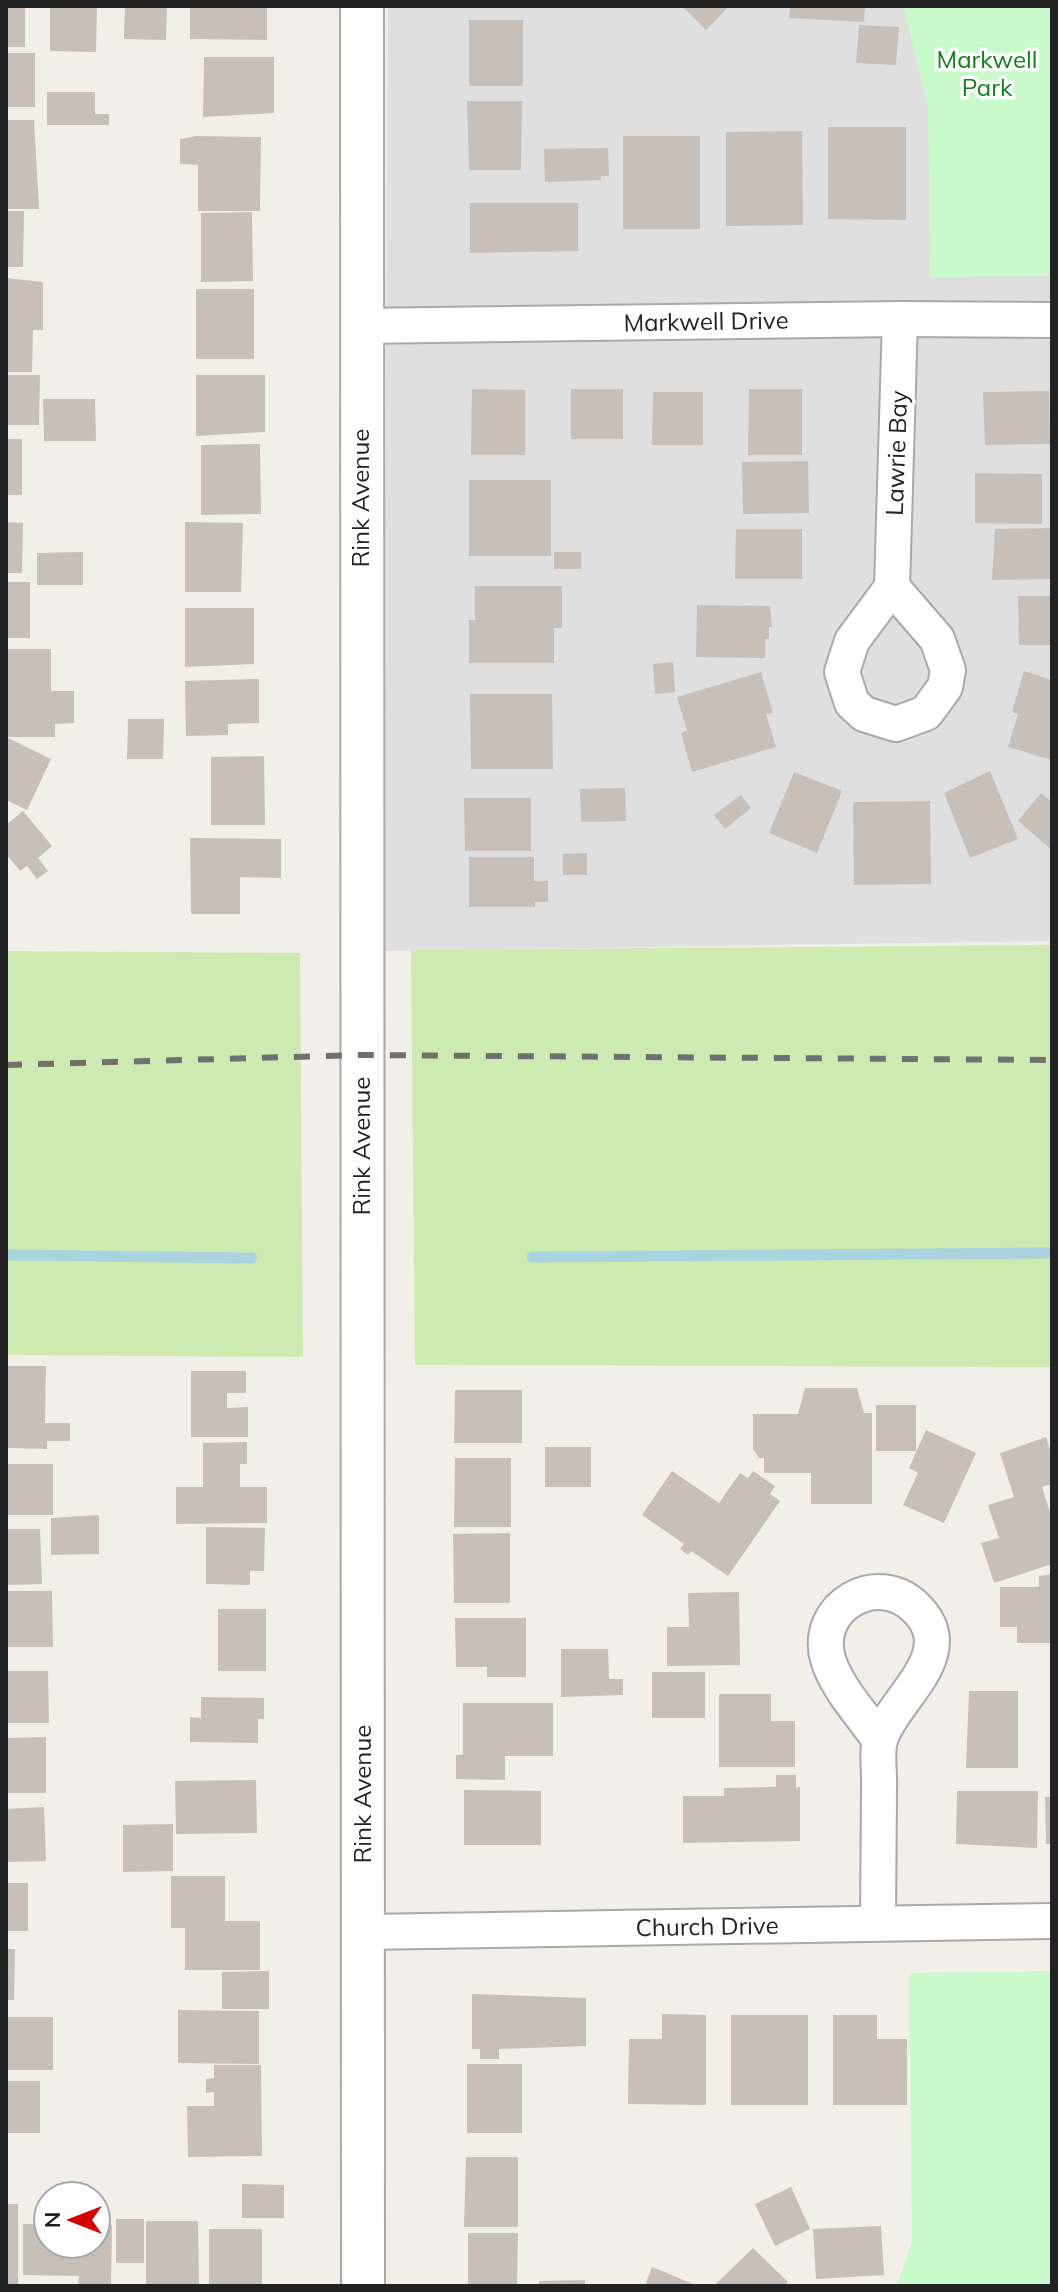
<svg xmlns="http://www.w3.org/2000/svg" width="1058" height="2292" font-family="Mulish,sans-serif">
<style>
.residential{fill:#e0dfdf}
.grass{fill:#cdebb0}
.park{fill:#c8facc}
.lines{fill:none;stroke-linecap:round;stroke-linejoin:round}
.stream{stroke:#aad3df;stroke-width:11}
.building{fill:#c7bfb8}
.minor-casing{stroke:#a9a9a9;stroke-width:38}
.tertiary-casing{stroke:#a9a9a9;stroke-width:46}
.minor{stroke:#fff;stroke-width:34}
.tertiary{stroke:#fff;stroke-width:42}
.rail{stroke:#707070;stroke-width:6;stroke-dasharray:16 16;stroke-linecap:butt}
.labels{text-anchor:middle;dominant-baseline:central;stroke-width:7;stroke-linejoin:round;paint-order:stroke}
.park-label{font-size:24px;fill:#0c8416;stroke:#fff}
.street-label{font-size:24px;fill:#222;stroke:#fff}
</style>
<rect width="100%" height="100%" fill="#f2efe9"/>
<path class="residential" d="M388 6H1052V941L383 951Z"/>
<g class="grass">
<path d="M1052 945V1367L415 1365 411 950Z"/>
<path d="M6 951 300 953 303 1357 6 1355Z"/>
</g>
<g class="park">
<path d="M903 6H1052V276L930 277 928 107Z"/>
<path d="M1052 1971V2286H897L912 2241 909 1973Z"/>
</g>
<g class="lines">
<g class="stream">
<path d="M6 1255 252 1258"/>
<path d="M532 1257 1052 1253"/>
</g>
</g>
<g class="building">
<rect x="6" y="6" width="19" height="41"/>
<path d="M50 6H97L96 52 50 51Z"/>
<path d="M125 6H167L166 40 124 39Z"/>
<path d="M190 6H267V40L190 39Z"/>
<path d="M682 6H729L706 30Z"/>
<path d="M790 6H865L864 22 789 18Z"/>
<rect x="469" y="20" width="54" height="66"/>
<path d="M859 25 899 27 896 65 856 63Z"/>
<rect x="6" y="53" width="29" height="54"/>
<path d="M204 57H274V113L203 117Z"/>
<path d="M47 92H95V114H109V125H47Z"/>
<path d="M467 101H522L521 170H469Z"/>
<path d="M6 120H34L39 209H6Z"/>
<path d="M828 127H906V220L828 219Z"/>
<path d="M802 131 803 225 726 226V132Z"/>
<path d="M197 136 261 137 260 211H198V165L180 164V139Z"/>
<rect x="623" y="136" width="77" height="93"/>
<path d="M608 148 609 176H601V180L545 182 544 149Z"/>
<path d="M470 203H578V251L470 253Z"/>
<path d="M6 211H24L23 267H6Z"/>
<path d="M252 212 253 281 201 282V213Z"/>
<path d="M6 278 43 282V330H33L32 372H6Z"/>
<rect x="196" y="289" width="58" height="70"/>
<path d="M6 375H40L39 425H6Z"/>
<path d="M196 375H265V432L196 436Z"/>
<path d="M472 389 525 390V455H471Z"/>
<rect x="571" y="389" width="52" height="50"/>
<path d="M749 389H802V455H748Z"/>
<path d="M1049 391 1050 444 985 445 983 392Z"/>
<path d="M653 392H703V445H652Z"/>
<path d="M43 399H95L96 441H44Z"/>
<rect x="6" y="439" width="16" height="56"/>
<path d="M260 444 261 514 201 515V445Z"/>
<path d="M808 461 809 513 743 514 742 462Z"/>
<path d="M975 473 1042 474V524L975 523Z"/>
<rect x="469" y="480" width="82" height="76"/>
<path d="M6 522 23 523 22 573H6Z"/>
<path d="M185 522 243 523 241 592H185Z"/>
<path d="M1052 528V579L992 580 995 529Z"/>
<path d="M736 529H802V579H735Z"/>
<path d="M83 552V585H37V553Z"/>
<rect x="554" y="552" width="27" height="17"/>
<rect x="6" y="582" width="24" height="56"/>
<path d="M475 586H562V628H554V663H469V620H475Z"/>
<path d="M1018 596H1052V645H1019Z"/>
<path d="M697 605 770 606 772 627H769V639H765V658L696 657Z"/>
<path d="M185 608H254V664L185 667Z"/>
<path d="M6 649H51V691H74V723L55 724V737H6Z"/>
<path d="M673 662 675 692 655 694 653 664Z"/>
<path d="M1024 671 1052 680V760L1008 747 1018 714 1012 712Z"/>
<path d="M761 672 773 713 766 714 776 747 692 772 681 733 687 730 677 697Z"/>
<path d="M259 679V723L228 724V735L186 736 185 681Z"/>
<path d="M470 694H552L553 769H471Z"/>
<path d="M128 719H164L163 759H127Z"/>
<path d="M6 737 51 759 27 810 6 800Z"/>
<path d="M264 756 265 825H211V757Z"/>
<path d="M990 771 1018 839 970 858 944 793Z"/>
<path d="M794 772 842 791 817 853 769 833Z"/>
<path d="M625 788 626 821 581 822 580 789Z"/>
<path d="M1041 793 1052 802V850L1018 821Z"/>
<path d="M741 795 751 808 725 829 714 815Z"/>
<path d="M464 798H531V851H465Z"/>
<path d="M930 801 931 884 854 885 853 802Z"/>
<path d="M23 811 52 846 38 858 48 871 37 879 27 866 20 871 6 854V825Z"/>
<path d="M190 838 281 839V878L240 877V914H191Z"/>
<path d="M587 853V875H563V854Z"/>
<path d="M469 857H534V881H548V902H535V907H469Z"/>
<path d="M6 1366H46L45 1423H70V1441H47V1449L6 1448Z"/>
<path d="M191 1371H246V1393H227V1408L248 1407V1437H191Z"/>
<path d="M805 1388H857L864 1413H872V1504H811V1473H764V1458H759L753 1449V1414H798Z"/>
<path d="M455 1390H522V1443H454Z"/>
<rect x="876" y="1405" width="40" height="46"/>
<path d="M926 1430 976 1453 944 1523 903 1505 918 1473 909 1468Z"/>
<path d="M1046 1437 1052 1456V1484L1042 1487 1052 1519V1564L994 1583 981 1543 999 1538 988 1505 1014 1497 1000 1453Z"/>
<path d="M247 1442V1464H240V1487H267V1523L176 1524V1487H203V1443Z"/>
<rect x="545" y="1447" width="46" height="40"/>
<path d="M455 1458H511V1527H454Z"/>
<rect x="6" y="1464" width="47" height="51"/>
<path d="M672 1471 719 1503 740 1473 748 1478 753 1471 775 1486 770 1494 780 1501 728 1576 691 1551 688 1555 680 1549 684 1544 642 1515Z"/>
<path d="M99 1515V1554L51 1555V1518Z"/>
<path d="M206 1527 265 1528 264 1571H250V1585L206 1584Z"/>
<path d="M6 1529H40L42 1584 6 1585Z"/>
<path d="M510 1533V1603H454L453 1534Z"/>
<path d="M1052 1574V1643H1017V1627H1000V1587H1039V1576Z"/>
<path d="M6 1591H52L53 1647H6Z"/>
<path d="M739 1592 740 1665 667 1666V1627H689L688 1593Z"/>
<rect x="218" y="1609" width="48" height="62"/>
<path d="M455 1618H526V1677H487V1667H456Z"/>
<path d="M561 1649H608L609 1679H623V1695L561 1697Z"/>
<path d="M6 1671H48L49 1723H6Z"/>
<rect x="652" y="1672" width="53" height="46"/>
<path d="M969 1691H1018V1768H966Z"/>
<path d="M719 1694H771V1721H795V1767H719Z"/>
<path d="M201 1697 264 1698V1719H258V1743L190 1742V1717L201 1718Z"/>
<path d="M463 1703H553V1756H505V1780L456 1779V1755H463Z"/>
<path d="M46 1737V1793H6V1738Z"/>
<path d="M776 1775H796V1788L800 1787V1841L683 1843V1796H724V1788L776 1787Z"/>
<path d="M256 1780 257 1833 176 1834 175 1781Z"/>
<path d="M464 1790 541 1791V1845H464Z"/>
<path d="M957 1791H1038L1037 1848 956 1844Z"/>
<path d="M1045 1797H1052V1844H1046Z"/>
<path d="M44 1807 46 1861 6 1862V1809Z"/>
<path d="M173 1824V1871L123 1872V1825Z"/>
<path d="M171 1876H225V1921H260V1970H185V1928H171Z"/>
<rect x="6" y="1883" width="22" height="48"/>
<path d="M6 1949H15L14 2000H6Z"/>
<path d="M269 1971V2009H222V1972Z"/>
<path d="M472 1994 586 1998V2046L499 2049V2059H480V2049H472Z"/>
<path d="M178 2010 259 2011V2064L178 2063Z"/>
<path d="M662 2014 706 2015V2105L628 2104 629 2039H662Z"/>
<rect x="731" y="2015" width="77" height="90"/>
<path d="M833 2015H877V2039H907V2105H833Z"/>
<rect x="6" y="2017" width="47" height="53"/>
<rect x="467" y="2064" width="55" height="69"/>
<path d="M214 2065H261L262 2156 188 2157 187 2106H214V2092L206 2093V2079L214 2078Z"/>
<rect x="6" y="2081" width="34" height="52"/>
<path d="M466 2157H518V2227H464Z"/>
<path d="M242 2184 284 2185V2218H242Z"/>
<path d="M791 2187 810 2229 775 2246 755 2204Z"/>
<rect x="6" y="2204" width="12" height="82"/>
<rect x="116" y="2219" width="28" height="44"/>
<path d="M146 2221H198L199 2286H146Z"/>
<path d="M23 2224H48V2244H96V2225H112L111 2286H78L79 2276 23 2275Z"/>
<path d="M881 2226 884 2275 816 2279 813 2229Z"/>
<rect x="209" y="2229" width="53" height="57"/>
<path d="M468 2233H518L517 2286H468Z"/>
<path d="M753 2248 788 2282 784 2286H714Z"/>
<path d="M652 2267 698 2286H645Z"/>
<path d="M585 2280V2286H539V2281Z"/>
</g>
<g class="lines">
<defs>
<g id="minor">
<path d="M359 326 900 319 1052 320"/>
<path d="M892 587 937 639 948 670 945 687 926 713 896 724 864 714 852 703 842 672 852 641 892 587 900 319"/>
<path d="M878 1922C878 1878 879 1833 879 1789 880 1774 876 1754 880 1740 892 1698 964 1654 915 1607 877 1570 813 1607 828 1659 836 1687 863 1716 880 1740"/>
<path d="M362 1932 1052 1921"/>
</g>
<path id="tertiary" d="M362 6 363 2286"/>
</defs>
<use href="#minor" class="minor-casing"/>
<use href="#tertiary" class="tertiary-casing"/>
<use href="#minor" class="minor"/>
<use href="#tertiary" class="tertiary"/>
<path class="rail" d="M6 1065 361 1055 1052 1060"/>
</g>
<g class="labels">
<g class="park-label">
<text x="987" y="59">Markwell<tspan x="987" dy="28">Park</tspan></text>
</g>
<g class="street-label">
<text transform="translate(706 321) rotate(-1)">Markwell Drive</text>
<text transform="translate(896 453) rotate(-88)">Lawrie Bay</text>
<text transform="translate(360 498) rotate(-90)">Rink Avenue</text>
<text transform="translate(361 1146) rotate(-90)">Rink Avenue</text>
<text transform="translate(362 1794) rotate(-90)">Rink Avenue</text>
<text transform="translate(707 1926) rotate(-1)">Church Drive</text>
</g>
</g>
<rect width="1058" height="2292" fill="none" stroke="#222222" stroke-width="16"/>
<g transform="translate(72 2220) rotate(270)"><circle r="38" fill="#ffffff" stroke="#a7a7a7" stroke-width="2"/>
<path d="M0-6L14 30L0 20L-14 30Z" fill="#d40000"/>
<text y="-12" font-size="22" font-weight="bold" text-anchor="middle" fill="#222222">N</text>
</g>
</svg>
